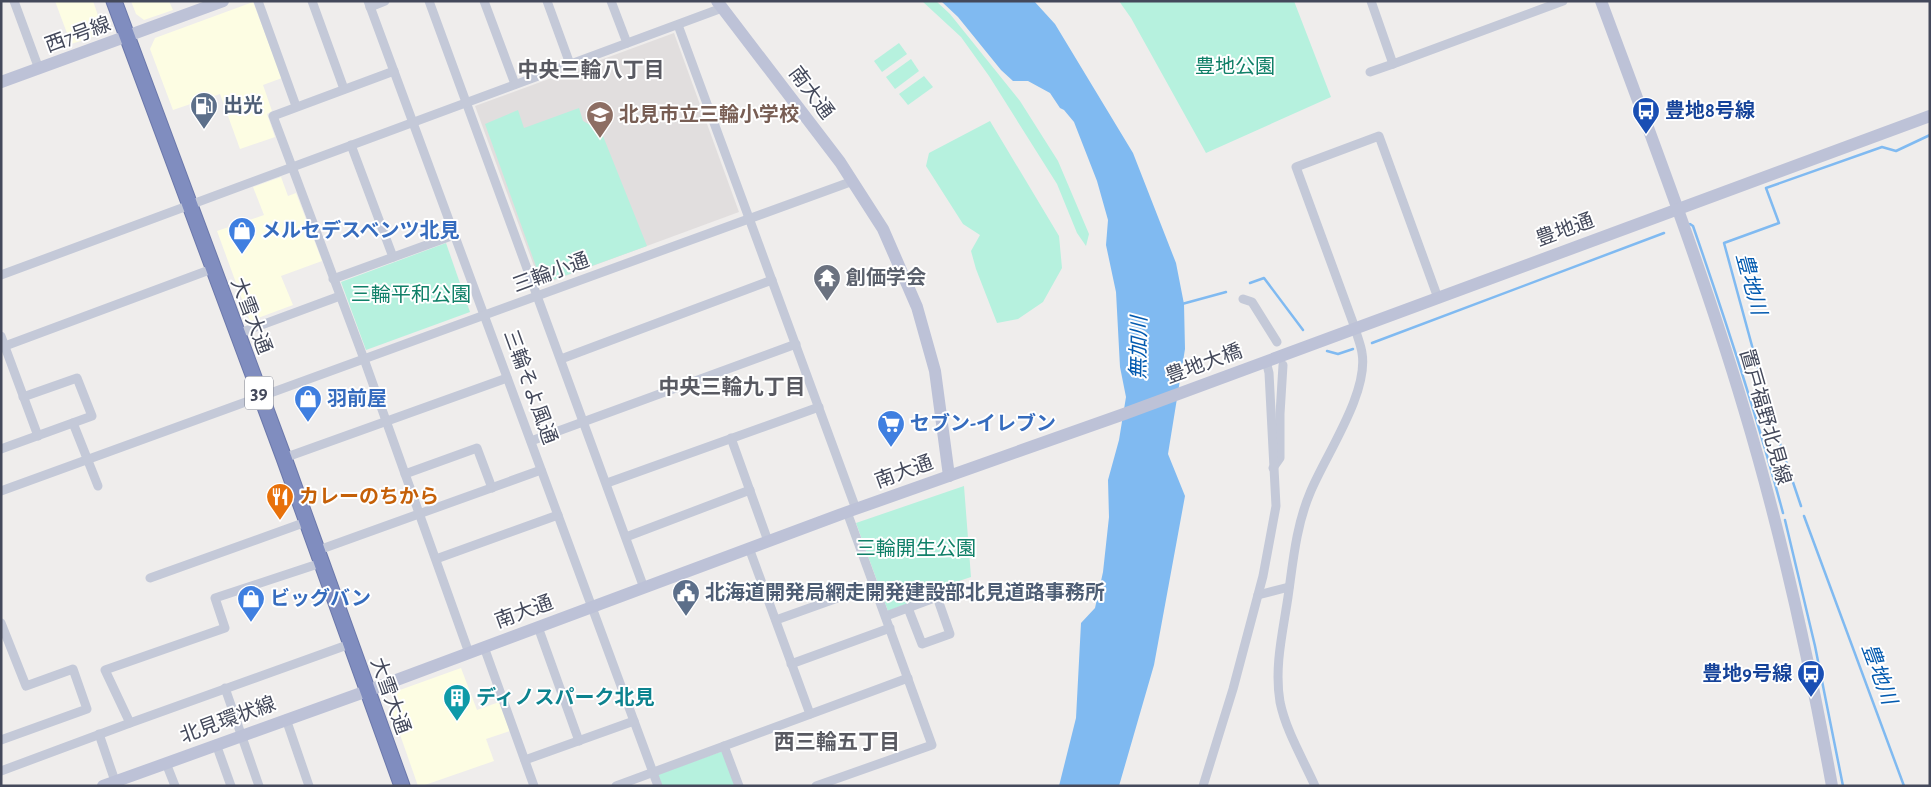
<svg xmlns="http://www.w3.org/2000/svg" width="1931" height="787" font-family="'Alegreya Sans','Noto Sans JP',sans-serif">
<style>
.commercial{fill:#fdfde3}
.education{fill:#e1dede}
.green{fill:#b6f1de}
.water{fill:#80baf1}
.lines{fill:none;stroke-linecap:round;stroke-linejoin:round}
.stream{stroke:#80baf1;stroke-width:2.5}
.highway-casing{stroke:#6b78ab;stroke-width:17}
.street{stroke:#c4c9d8;stroke-width:9}
.secondary{stroke:#bdc2d7;stroke-width:12}
.highway{stroke:#808dbf;stroke-width:15}
.labels{text-anchor:middle;dominant-baseline:central;stroke-width:4;stroke-linejoin:round;paint-order:stroke}
.shield{fill:#fff;stroke:#7c808c;stroke-width:1}
.shield-label{font-size:19px;font-weight:bold;fill:#44495b}
.street-label{font-size:20px;fill:#44495b;stroke:#fff}
.park-label{font-size:20px;fill:#108068;stroke:#fff}
.service-label{font-size:20px;font-weight:bold;fill:#4e5e75;stroke:#fff;text-anchor:start}
.transit-label{font-size:20px;font-weight:bold;fill:#164399;stroke:#fff;text-anchor:start}
.education-label{font-size:20px;font-weight:bold;fill:#785e54;stroke:#fff;text-anchor:start}
.shop-label{font-size:20px;font-weight:bold;fill:#366cbe;stroke:#fff;text-anchor:start}
.worship-label{font-size:20px;font-weight:bold;fill:#5b616d;stroke:#fff;text-anchor:start}
.food-label{font-size:20px;font-weight:bold;fill:#c56008;stroke:#fff;text-anchor:start}
.culture-label{font-size:20px;font-weight:bold;fill:#0d838f;stroke:#fff;text-anchor:start}
.neighbourhood-label{font-size:21px;font-weight:bold;fill:#595a62;stroke:#fff}
.water-label{font-size:21px;font-style:italic;fill:#035aaf;stroke:#fff}
</style>
<rect width="100%" height="100%" fill="#efedec"/>
<g class="commercial">
<path d="M55 1H93L102 27 96 36 71 44Z"/>
<path d="M131 1H169L173 10 144 20 136 14Z"/>
<path d="M253 2 282 78 263 85 272 111 267 114 275 137 240 149 220 94 173 110 150 49 155 38Z"/>
<path d="M281 177 288 196 296 193 322 261 281 276 293 305 250 321 217 231 264 215 253 187Z"/>
<path d="M461 668 477 710 499 702 510 731 486 739 494 761 422 786H418L390 706 397 691Z"/>
</g>
<path class="education" d="M674 33 739 212 541 285 475 106Z"/>
<g class="green">
<path d="M922 1H936L950 14 1020 101 1058 161 1089 234 1086 246 1077 233 1057 184 989 76 961 37Z"/>
<path d="M1119 1H1294L1331 97 1206 153 1131 18Z"/>
<path d="M899 43 907 54 882 72 874 61Z"/>
<path d="M911 59 919 71 895 89 886 77Z"/>
<path d="M924 76 933 87 908 105 899 94Z"/>
<path d="M579 108 583 121 601 131 647 246 553 280 538 272 485 124 518 110 524 128Z"/>
<path d="M990 121 1059 236 1062 268 1043 302 1018 319 997 323 976 269 971 251 980 235 963 224 926 166 929 153Z"/>
<path d="M446 243 470 312 366 350 341 282Z"/>
<path d="M964 486 971 577 938 588 933 594 888 611 856 523Z"/>
<path d="M723 751 736 786H662L658 774Z"/>
</g>
<path class="water" d="M941 1H1034L1055 24 1133 153 1176 263 1184 304 1185 349 1168 454 1185 496 1154 665 1119 786H1059L1076 718 1081 623 1095 608 1103 572 1109 517 1108 480 1119 440 1126 397 1120 367 1116 292 1106 245 1108 220 1097 181 1074 122 1064 110 1060 108 1050 93 1028 81H1013L1001 70 958 17Z"/>
<g class="lines">
<g class="stream">
<path d="M1690 224 1693 226C1726 321 1757 416 1783 513"/>
<path d="M1250 283 1264 278 1303 330"/>
<path d="M1182 304 1226 292"/>
<path d="M1372 343 1664 233"/>
<path d="M1327 351 1338 354 1353 349"/>
<path d="M1801 506 1773 423 1724 243 1779 223 1766 188 1882 147 1896 151 1930 135"/>
<path d="M1804 516 1904 786"/>
<path d="M1785 520 1815 646 1843 786"/>
</g>
<defs>
<path id="highway" d="M114 1 284 458 402 786"/>
</defs>
<use href="#highway" class="highway-casing"/>
<g class="street">
<path d="M14 1 39 69"/>
<path d="M258 1 296 106"/>
<path d="M312 1 344 89"/>
<path d="M368 1 658 786"/>
<path d="M429 1 644 588"/>
<path d="M484 1 515 84"/>
<path d="M547 1 570 64"/>
<path d="M611 1 627 43"/>
<path d="M1371 1 1393 64 1563 1"/>
<path d="M370 7 385 1"/>
<path d="M678 25 856 509"/>
<path d="M394 71 273 116 364 359 469 653"/>
<path d="M1370 72 1393 64"/>
<path d="M351 145 393 257"/>
<path d="M1 275 722 8"/>
<path d="M333 279 454 235"/>
<path d="M1243 299 1252 302 1277 342"/>
<path d="M237 334 340 296"/>
<path d="M1 336 38 436"/>
<path d="M5 346 212 269"/>
<path d="M561 359 772 280"/>
<path d="M73 423 98 486"/>
<path d="M731 438 768 541"/>
<path d="M531 441 796 344"/>
<path d="M1 449 92 416 77 378 23 397"/>
<path d="M284 458 507 378"/>
<path d="M1273 468 1280 458V414L1283 365"/>
<path d="M405 474 477 448 492 488"/>
<path d="M607 483 819 407"/>
<path d="M1 491 853 181"/>
<path d="M626 537 750 490"/>
<path d="M749 548 810 714"/>
<path d="M316 551 541 470"/>
<path d="M436 559 558 515"/>
<path d="M150 578 306 522"/>
<path d="M1258 595 1289 587"/>
<path d="M886 616 937 597 950 634 922 644 908 608"/>
<path d="M776 620 874 585"/>
<path d="M1 623 26 686 73 669 87 709 1 740"/>
<path d="M538 627 579 741"/>
<path d="M484 647 534 786"/>
<path d="M791 664 890 628"/>
<path d="M225 688 259 786"/>
<path d="M286 719 309 786"/>
<path d="M130 723 105 670 225 628 215 598 321 563"/>
<path d="M99 734 115 781"/>
<path d="M216 744 231 786"/>
<path d="M724 746 739 786"/>
<path d="M525 760 634 721"/>
<path d="M166 763 175 786"/>
<path d="M1 771 130 723 350 644"/>
<path d="M616 786 908 678"/>
<path d="M816 786 932 745 847 512"/>
<path d="M1203 786 1233 689 1263 576 1276 506 1269 373 1266 361"/>
<path d="M1315 786C1303 759 1286 731 1280 702 1274 667 1283 631 1288 597 1293 562 1296 526 1310 493 1325 456 1369 393 1362 353 1361 345 1357 336 1355 328L1296 167 1379 136 1438 298"/>
</g>
<g class="secondary">
<path d="M717 1 840 162 883 229 917 307 935 371 949 476"/>
<path d="M1601 1C1651 136 1703 271 1744 409 1781 532 1809 659 1832 786"/>
<path d="M1 82 223 1"/>
<path d="M103 786 367 691 847 512 1124 414 1930 116"/>
</g>
<use href="#highway" class="highway"/>
</g>
<defs>
<symbol id="fuel-pin" viewBox="-11 -11 22 30"><path d="M0 17L-7.5 6A9.5 9.5 0 1 1 7.5 6Z" fill="#5c6f8a" stroke="#fff"/><path d="M-5.5-6h7V0h2V4h1.3V-2.5L3-4.5l.8-.8L6-3V5H2.5V1h-1V6h-7ZM-4.2-4.7v3.2H.2V-4.7Z" fill="#fff"/></symbol>
<symbol id="bus-pin" viewBox="-11 -11 22 30"><path d="M0 17L-7.5 6A9.5 9.5 0 1 1 7.5 6Z" fill="#1a4fb4" stroke="#fff"/><path d="M-5-6H5V4H4V6H2V4H-2V6H-4V4H-5ZM-3.5-4V0h7V-4ZM-3.5 1.2v1.5H-2V1.2ZM2 1.2v1.5H3.5V1.2Z" fill="#fff"/></symbol>
<symbol id="school-pin" viewBox="-11 -11 22 30"><path d="M0 17L-7.5 6A9.5 9.5 0 1 1 7.5 6Z" fill="#8d6e63" stroke="#fff"/><path d="M0-5L7-2L0 1L-7-2ZM-4 1L0 2.5L4 1V4Q0 6-4 4Z" fill="#fff"/></symbol>
<symbol id="shop-pin" viewBox="-11 -11 22 30"><path d="M0 17L-7.5 6A9.5 9.5 0 1 1 7.5 6Z" fill="#3f7fe0" stroke="#fff"/><path d="M-5-2.5h2.3a2.7 3.5 0 0 1 5.4 0H5L5.5 6h-11ZM-1.5-2.5h3a1.5 2.3 0 0 0-3 0Z" fill="#fff"/></symbol>
<symbol id="temple-pin" viewBox="-11 -11 22 30"><path d="M0 17L-7.5 6A9.5 9.5 0 1 1 7.5 6Z" fill="#6b7280" stroke="#fff"/><path d="M0-6L5-2H3V0L6.5 2.5H4V6H1.5V3h-3V6H-4V2.5H-6.5L-3 0V-2H-5Z" fill="#fff"/></symbol>
<symbol id="supermarket-pin" viewBox="-11 -11 22 30"><path d="M0 17L-7.5 6A9.5 9.5 0 1 1 7.5 6Z" fill="#3f7fe0" stroke="#fff"/><path d="M-6-5.5h2.5l.6 2H6L4.5 2H-2.5L-4.4-4H-6ZM-1.5 3.2a1.3 1.3 0 1 0 .1 0ZM3 3.2a1.3 1.3 0 1 0 .1 0Z" fill="#fff"/></symbol>
<symbol id="restaurant-pin" viewBox="-11 -11 22 30"><path d="M0 17L-7.5 6A9.5 9.5 0 1 1 7.5 6Z" fill="#e8710a" stroke="#fff"/><path d="M-5-6h1v4h1v-4h1v4h1v-4h1v5L-1.5 .5V6h-2V.5L-5-1ZM5-6V6H3V1.5H1.5Q1.5-4 5-6Z" fill="#fff"/></symbol>
<symbol id="civic-pin" viewBox="-11 -11 22 30"><path d="M0 17L-7.5 6A9.5 9.5 0 1 1 7.5 6Z" fill="#5c6f8a" stroke="#fff"/><path d="M-.6-6.5H3V-4.5H.6V-3L4-1V1h2V6H-6V1h2V-1L-.6-3ZM-1.2 2.5V6h2.4V2.5Z" fill="#fff"/></symbol>
<symbol id="building-pin" viewBox="-11 -11 22 30"><path d="M0 17L-7.5 6A9.5 9.5 0 1 1 7.5 6Z" fill="#0f9aa8" stroke="#fff"/><path d="M-4-6H4V6H1V3H-1V6H-4ZM-2.5-4.3h1.7v1.8h-1.7ZM.8-4.3h1.7v1.8H.8ZM-2.5-1h1.7V.8h-1.7ZM.8-1h1.7V.8H.8Z" fill="#fff"/></symbol>
</defs>
<g fill-rule="evenodd">
<use href="#fuel-pin" x="188" y="90" width="32" height="43"/>
<use href="#bus-pin" x="1630" y="95" width="32" height="43"/>
<use href="#school-pin" x="584" y="99" width="32" height="43"/>
<use href="#shop-pin" x="226" y="215" width="32" height="43"/>
<use href="#temple-pin" x="811" y="262" width="32" height="43"/>
<use href="#shop-pin" x="292" y="383" width="32" height="43"/>
<use href="#supermarket-pin" x="875" y="408" width="32" height="43"/>
<use href="#restaurant-pin" x="264" y="481" width="32" height="43"/>
<use href="#civic-pin" x="670" y="577" width="32" height="43"/>
<use href="#shop-pin" x="235" y="583" width="32" height="43"/>
<use href="#bus-pin" x="1795" y="658" width="32" height="43"/>
<use href="#building-pin" x="441" y="682" width="32" height="43"/>
</g>
<g class="labels">
<rect class="shield" x="245" y="376.5" width="28" height="33" rx="4"/>
<g class="shield-label">
<text x="259" y="393">39</text>
</g>
<g class="street-label">
<text transform="translate(78 35) rotate(-20)">西7号線</text>
<text transform="translate(811 93) rotate(53)">南大通</text>
<text transform="translate(1565 230) rotate(-20)">豊地通</text>
<text transform="translate(551 273) rotate(-20)">三輪小通</text>
<text transform="translate(251 316) rotate(69)">大雪大通</text>
<text transform="translate(1204 364) rotate(-20)">豊地大橋</text>
<text transform="translate(530 387) rotate(70)">三輪そよ風通</text>
<text transform="translate(1765 417) rotate(74)">置戸福野北見線</text>
<text transform="translate(904 472) rotate(-20)">南大通</text>
<text transform="translate(524 612) rotate(-20)">南大通</text>
<text transform="translate(390 696) rotate(70)">大雪大通</text>
<text transform="translate(228 720) rotate(-20)">北見環状線</text>
</g>
<g class="park-label">
<text x="1235" y="67">豊地公園</text>
<text x="411" y="295">三輪平和公園</text>
<text x="916" y="549">三輪開生公園</text>
</g>
<g class="service-label">
<text x="223" y="106">出光</text>
<text x="705" y="593">北海道開発局網走開発建設部北見道路事務所</text>
</g>
<g class="transit-label">
<text x="1665" y="111">豊地8号線</text>
<text x="1792" y="674" text-anchor="end">豊地9号線</text>
</g>
<g class="education-label">
<text x="619" y="115">北見市立三輪小学校</text>
</g>
<g class="shop-label">
<text x="261" y="231">メルセデスベンツ北見</text>
<text x="327" y="399">羽前屋</text>
<text x="910" y="424">セブン-イレブン</text>
<text x="270" y="599">ビッグバン</text>
</g>
<g class="worship-label">
<text x="846" y="278">創価学会</text>
</g>
<g class="food-label">
<text x="299" y="497">カレーのちから</text>
</g>
<g class="culture-label">
<text x="476" y="698">ディノスパーク北見</text>
</g>
<g class="neighbourhood-label">
<text x="591" y="70">中央三輪八丁目</text>
<text x="732" y="387">中央三輪九丁目</text>
<text x="837" y="742">西三輪五丁目</text>
</g>
<g class="water-label">
<text transform="translate(1751 284) rotate(75)">豊地川</text>
<text transform="translate(1139 348) rotate(-89)">無加川</text>
<text transform="translate(1879 674) rotate(70)">豊地川</text>
</g>
</g>
<rect width="1931" height="787" fill="none" stroke="#44495b" stroke-width="5"/>
</svg>
